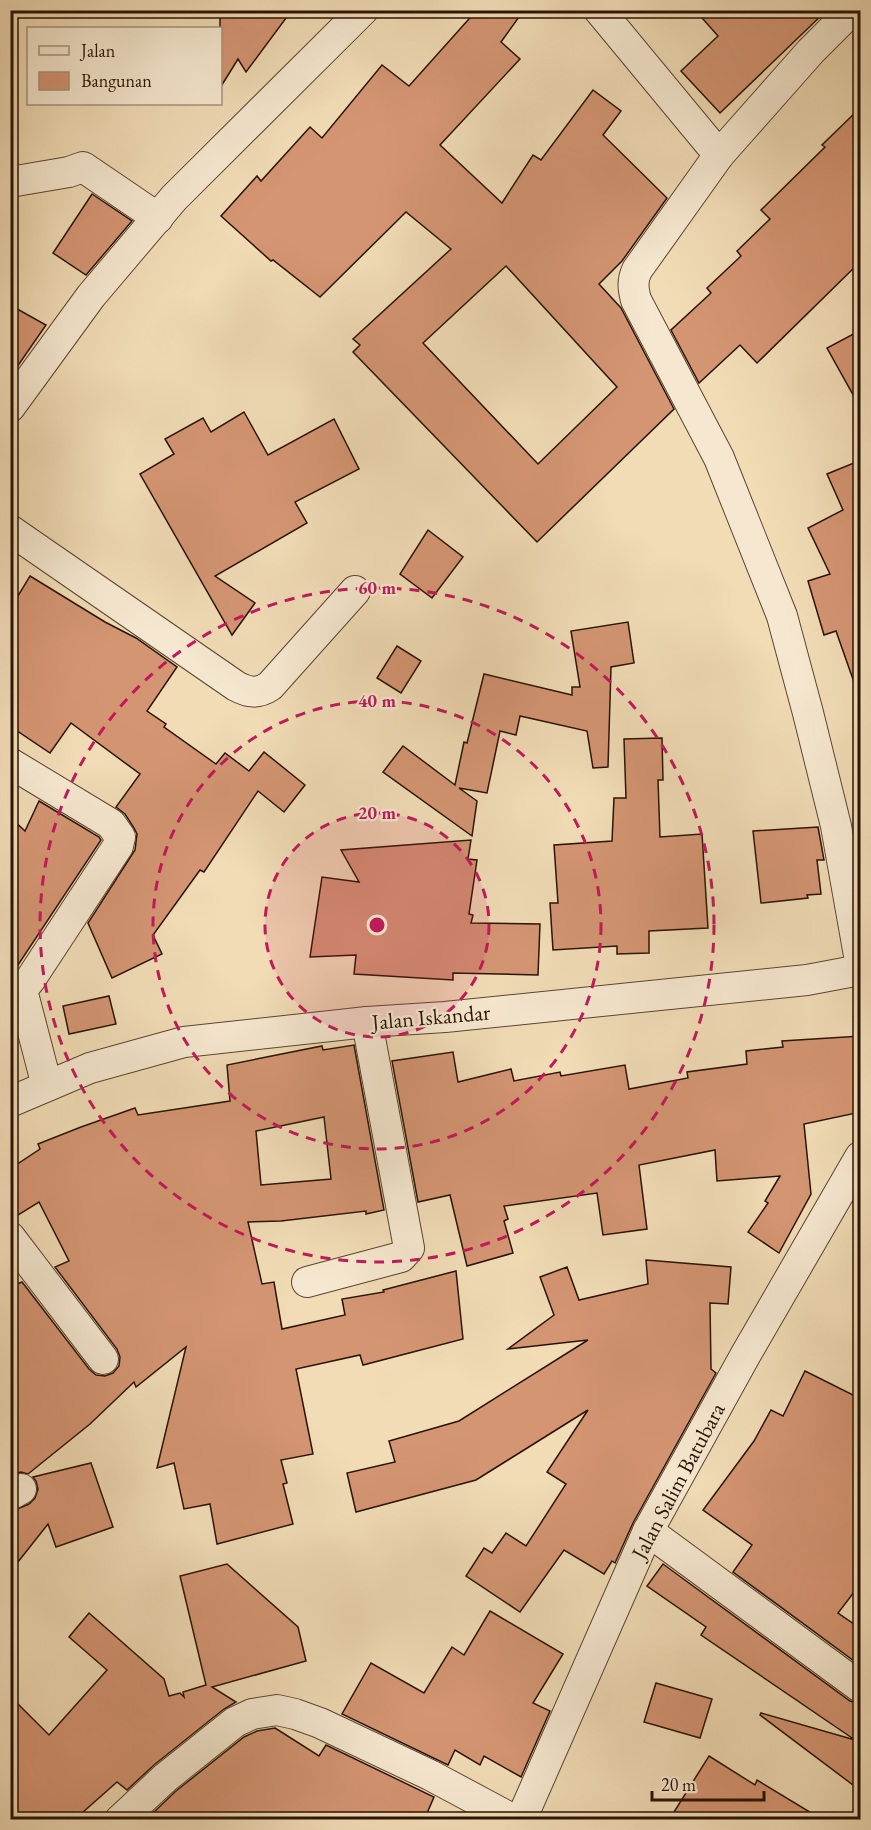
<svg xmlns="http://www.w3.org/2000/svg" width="871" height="1830" font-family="'EB Garamond',serif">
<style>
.building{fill:#d49573;stroke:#291303;stroke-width:1.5;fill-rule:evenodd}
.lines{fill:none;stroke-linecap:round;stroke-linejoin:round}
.street-casing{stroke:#5b4530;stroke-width:32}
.street{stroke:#f6e8d0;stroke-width:30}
.ring{fill:none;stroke:#c2185b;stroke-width:3;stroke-dasharray:10 8}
.labels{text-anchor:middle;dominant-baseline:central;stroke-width:4.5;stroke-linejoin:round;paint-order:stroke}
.street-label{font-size:22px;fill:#291303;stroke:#f6e8d0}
.centre{fill:#c2185b;stroke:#f6e8d0;stroke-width:3}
.ring-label{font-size:18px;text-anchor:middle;font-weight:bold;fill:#c2185b;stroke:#f6e8d0;stroke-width:4.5;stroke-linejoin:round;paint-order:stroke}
</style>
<rect width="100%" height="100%" fill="#f1dcb6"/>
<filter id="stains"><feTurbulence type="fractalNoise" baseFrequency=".00333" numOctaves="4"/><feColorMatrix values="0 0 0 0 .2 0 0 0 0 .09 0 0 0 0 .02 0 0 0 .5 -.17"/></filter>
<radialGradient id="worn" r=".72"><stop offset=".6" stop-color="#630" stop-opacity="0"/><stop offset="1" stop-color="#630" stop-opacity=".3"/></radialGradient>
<g class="building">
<path d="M220 10H292L246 72 238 59 220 88Z"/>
<path d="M477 10H524L501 42 520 59 440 145 502 203 533 155 541 160 593 90 621 111 603 135 667 198 622 261 599 284 621 308 674 409 537 542 353 352 360 345 353 339 451 249 406 212 320 297 273 260 271 261 221 216 257 176 261 181 310 127 322 138 382 65 409 86ZM506 266 617 387 538 464 423 343Z"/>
<path d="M695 10H827L720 113 681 71 718 36Z"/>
<path d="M861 107V261L757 363 740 345 699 383 671 330 711 293 707 288 741 256 737 251 770 219 761 210 825 147 822 145Z"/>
<path d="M92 194 132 221 86 275 53 253Z"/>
<path d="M10 305 46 325 10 377Z"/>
<path d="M861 330V409L827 348Z"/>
<path d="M244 412 268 455 334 419 359 469 295 502 307 523 215 576 255 603 232 635 140 474 174 454 165 439 203 418 211 432Z"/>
<path d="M861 460V687L856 688 836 631 824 635 808 581 830 574 808 528 843 510 827 474Z"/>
<path d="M428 530 463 557 432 598 400 574Z"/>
<path d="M30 576 105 622 136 638 177 667 147 711 166 724 164 727 216 764 225 753 249 771 264 752 305 785 284 812 258 791 204 872 200 870 153 935 162 954 112 978 88 923 135 850 137 834 134 828 125 814 116 807 140 774 71 723 50 753 10 726V609Z"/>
<path d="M628 622 634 663 611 667 608 767 593 768 587 731 520 716 516 735 500 731 487 793 459 788 477 801 472 836 383 772 403 746 455 785 464 742 467 743 484 674 572 695V687H580L571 631Z"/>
<path d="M397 646 421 661 401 693 377 678Z"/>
<path d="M662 738 663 780H658L660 837 702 834 708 928 649 931V953L617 954V946L553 950 550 903H558L554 845 612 841 614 798H626L624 739Z"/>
<path d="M39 801 99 837 101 840 10 977V817L25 831Z"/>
<path d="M818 827 824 860H817L821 894 807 895 808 898 761 903 753 831Z"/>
<path d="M471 840 468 859 477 860 469 914 473 915 471 923 540 924 538 975 453 973V980L354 974 356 955 310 957 322 877 359 882 341 850Z"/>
<path d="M109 996 116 1024 69 1034 63 1006Z"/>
<path d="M861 1036V1112L804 1124 811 1194 779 1253 748 1232 768 1203 765 1201 780 1176 717 1181 715 1150 639 1165 647 1229 603 1235 597 1193 504 1206 508 1219 504 1221 513 1253 467 1266 450 1195 418 1202 392 1061 453 1052 458 1082 511 1069 514 1081 560 1072 561 1076 625 1065 629 1089 688 1078 687 1072 747 1064 746 1051 783 1047 782 1041Z"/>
<path d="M354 1045 384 1210 366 1214V1211L281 1221 248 1222 262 1284 274 1282 282 1329 345 1315 342 1299 384 1292 383 1290 456 1271 463 1339 363 1365 360 1355 296 1369 313 1454 281 1460 287 1483 283 1484 293 1524 217 1544 210 1504 184 1509 174 1463 157 1468 186 1347 136 1387 134 1382 90 1424 28 1474 21 1472 10 1475V1287L22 1282 89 1369 96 1375 105 1376 113 1373 119 1366 120 1357 117 1349 55 1267 69 1261 39 1202 10 1220V1169L40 1149 38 1144 81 1127 135 1108 138 1115 230 1101 227 1065 322 1046 323 1050ZM324 1117 331 1179 261 1185 256 1131Z"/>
<path d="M646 1260 731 1267 728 1304 710 1303 711 1369 716 1373 633 1523 615 1563 612 1561 604 1574 564 1550 520 1612 466 1576 484 1548 492 1553 506 1533 526 1546 566 1484 547 1472 588 1410 476 1480 356 1512 347 1473 395 1462 389 1441 459 1421 588 1340 508 1349 554 1315 540 1277 567 1267 579 1300 648 1284Z"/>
<path d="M805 1371 861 1399V1583L838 1613 861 1629V1666L733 1572 752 1545 703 1510 754 1441 771 1410 783 1416Z"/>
<path d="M91 1463 113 1527 56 1547 48 1524 10 1572V1512L29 1504 35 1498 38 1489 36 1481 33 1477Z"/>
<path d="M227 1564 298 1627 306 1661 212 1687 236 1702 224 1709 154 1765 127 1790 117 1782 74 1820H10V1696L49 1735 107 1670 69 1637 89 1613 164 1679 169 1696 180 1693 184 1697 183 1692 206 1685 180 1576Z"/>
<path d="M663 1564 850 1701 861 1704V1791L760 1715 761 1713 855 1740 701 1635 706 1627 647 1586Z"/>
<path d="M490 1611 563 1654 533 1703 550 1711 521 1777 484 1756 480 1765 455 1750 448 1765 342 1714 371 1663 424 1693 452 1647 464 1655Z"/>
<path d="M656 1683 712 1699 700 1738 644 1722Z"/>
<path d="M275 1728 319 1756 326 1745 434 1797 424 1820H160L153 1813 176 1791 244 1737 257 1731Z"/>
<path d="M709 1756 755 1785 757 1780 823 1820H669Z"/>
</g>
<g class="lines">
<defs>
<g id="street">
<path d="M599 10 719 155 811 51 852 10"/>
<path d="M719 155 637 270C632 281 633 288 636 300L719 458 782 616 808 713 836 826 860 961"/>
<path d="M10 182 69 172 83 167 158 218"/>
<path d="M10 407 91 296 174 198 363 10"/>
<path d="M10 530 236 686C249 693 258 694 270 686L355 591"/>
<path d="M10 763 111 824 120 837 118 846 30 980 22 990 47 1086"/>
<path d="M10 1102 90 1068 184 1042 367 1022 445 1017 807 980 860 970"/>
<path d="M10 1237 103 1359"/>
<path d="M307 1282 401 1257 409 1248 367 1022"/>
<path d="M10 1495 21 1489"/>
<path d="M648 1531 860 1687"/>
<path d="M120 1820 165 1778 235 1722 252 1714 277 1710 295 1714 320 1723 430 1775 514 1820"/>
<path d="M521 1820 648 1531 746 1354 860 1157"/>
</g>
</defs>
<use href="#street" class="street-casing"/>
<use href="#street" class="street"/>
</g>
<circle cx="377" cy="925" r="112" fill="#c2185b" fill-opacity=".12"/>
<g class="ring">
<circle cx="377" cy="925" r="112"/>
<circle cx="377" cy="925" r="224"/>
<circle cx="377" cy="925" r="337"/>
</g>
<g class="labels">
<g class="street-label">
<text transform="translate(431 1017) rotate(-5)">Jalan Iskandar</text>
<text transform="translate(678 1481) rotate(-62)">Jalan Salim Batubara</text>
</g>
</g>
<circle cx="377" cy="925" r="9" class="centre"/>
<g class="ring-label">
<text x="377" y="594">60 m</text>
<text x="377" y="707">40 m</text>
<text x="377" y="819">20 m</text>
</g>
<rect width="871" height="1830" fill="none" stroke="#f1dcb6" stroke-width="36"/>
<rect x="12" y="12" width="847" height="1806" fill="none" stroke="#291303" stroke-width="3"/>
<rect x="18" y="18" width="835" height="1794" fill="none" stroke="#291303" stroke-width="1.5"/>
<rect x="27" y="27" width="195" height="78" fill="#f6e8d0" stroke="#a4937e" stroke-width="1.5"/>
<rect x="39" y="46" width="30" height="9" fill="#f6e8d0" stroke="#a4937e" stroke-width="1.5"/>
<text x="81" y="57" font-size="18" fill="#291303">Jalan</text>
<rect x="39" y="72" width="30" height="18" fill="#d49573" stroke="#a4937e" stroke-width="1.5"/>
<text x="81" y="87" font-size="18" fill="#291303">Bangunan</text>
<path d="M652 1791v9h112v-9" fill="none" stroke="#291303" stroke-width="3"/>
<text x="661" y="1791" font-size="18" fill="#291303" stroke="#f6e8d0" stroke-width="4.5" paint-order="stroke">20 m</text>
<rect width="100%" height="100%" filter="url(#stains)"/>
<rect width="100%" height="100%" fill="url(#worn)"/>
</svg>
